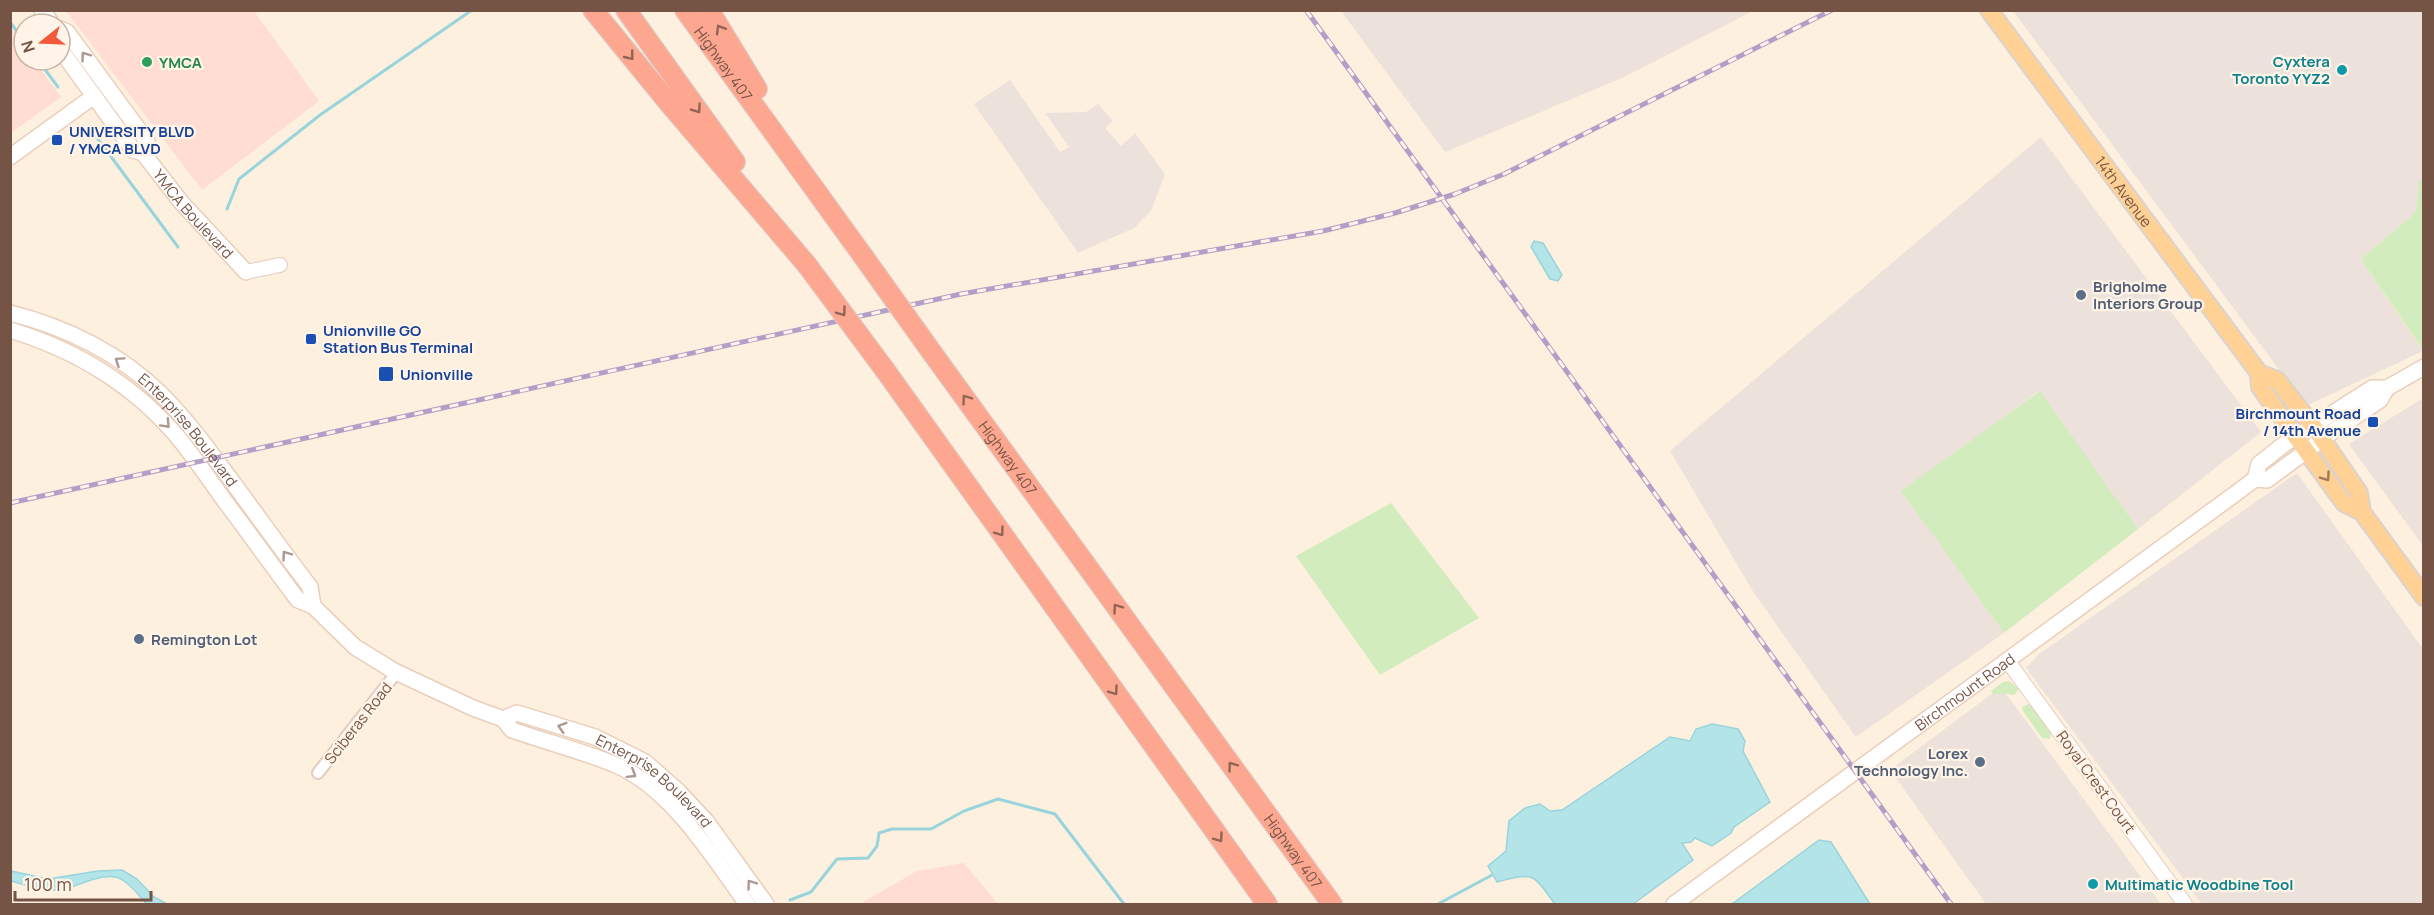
<svg xmlns="http://www.w3.org/2000/svg" width="2434" height="915" font-family="Manrope,sans-serif">
<style>
.commercial{fill:#ffddd2}
.industrial{fill:#ece2db}
.green{fill:#d3ecbd}
.water{fill:#b3e4e8;stroke:#98d4db;stroke-width:1.5}
.lines{fill:none;stroke-linecap:round;stroke-linejoin:round}
.stream{stroke:#98d4db;stroke-width:3}
.minor-casing{stroke:#e4cdbe;stroke-width:14}
.tertiary-casing{stroke:#e4cdbe;stroke-width:16}
.secondary-casing{stroke:#eaceba;stroke-width:18}
.primary-casing{stroke:#dbd3cf;stroke-width:20}
.motorway-casing{stroke:#dbd3cf;stroke-width:22}
.minor{stroke:#fff;stroke-width:10}
.tertiary{stroke:#fff;stroke-width:14}
.secondary{stroke:#fff;stroke-width:15}
.primary{stroke:#ffd195;stroke-width:16}
.motorway{stroke:#fda791;stroke-width:20}
.rail-casing{stroke:#b29ec7;stroke-width:5}
.rail{stroke:#fff4e7;stroke-width:3;stroke-dasharray:9;stroke-linecap:butt}
.motorway-bridge-casing{stroke:#dbd3cf;stroke-width:22;stroke-linecap:butt}
.motorway-bridge{stroke:#fda791;stroke-width:20}
.oneway{stroke:#916554}
.oneway2{stroke:#ad988f}
.oneway3{stroke:#9f7a5d}
.leisure-dot{fill:#2e9e5b;stroke:#fff4e7;stroke-width:2}
.culture-dot{fill:#0f9aa8;stroke:#fff4e7;stroke-width:2}
.transit-dot{fill:#1a4fb4;stroke:#fff4e7;stroke-width:2}
.service-dot{fill:#5c6f8a;stroke:#fff4e7;stroke-width:2}
.labels{text-anchor:middle;dominant-baseline:central;stroke-width:4.5;stroke-linejoin:round;paint-order:stroke}
.culture-label{font-size:15px;font-weight:bold;fill:#0d838f;stroke:#fff4e7;text-anchor:end}
.leisure-label{font-size:15px;font-weight:bold;fill:#27864d;stroke:#fff4e7;text-anchor:start}
.street-label{font-size:15px;fill:#765445;stroke:#fff4e7}
.transit-label{font-size:15px;font-weight:bold;fill:#164399;stroke:#fff4e7;text-anchor:start}
.service-label{font-size:15px;font-weight:bold;fill:#4e5e75;stroke:#fff4e7;text-anchor:start}
</style>
<rect width="100%" height="100%" fill="#fef0df"/>
<g class="commercial">
<path d="M66 11H254L319 101 202 190Z"/>
<path d="M11 27 24 46V60H34L61 97 11 133Z"/>
<path d="M964 863 998 904H860L917 871Z"/>
</g>
<g class="industrial">
<path d="M1341 11H1753L1622 78 1445 152Z"/>
<path d="M2013 11H2423L2424 178 2419 182 2416 212 2361 259 2423 351 2306 406Z"/>
<path d="M1010 80 1060 152 1069 147 1045 113 1086 112 1098 104 1113 121 1105 128 1121 146 1135 133 1165 174 1151 211 1134 228 1078 253 974 104Z"/>
<path d="M2041 137 2261 432 2138 529 2039 391 1902 492 2004 633 1856 737 1754 593 1670 451Z"/>
<path d="M2423 398V546L2349 444Z"/>
<path d="M2297 473 2423 649V904H2202L2026 668 2039 654Z"/>
<path d="M2001 687 2161 904H1986L1890 770Z"/>
</g>
<g class="green">
<path d="M2423 178V350L2361 259 2416 212 2419 182Z"/>
<path d="M2040 391 2138 529 2004 633 1901 491Z"/>
<path d="M1391 503 1479 618 1380 675 1296 556Z"/>
<path d="M2009 681 2019 689 2014 695 2000 693 1994 695 1991 691 2003 682Z"/>
<path d="M2028 704 2031 705 2051 731 2050 739 2042 738 2023 711 2022 708Z"/>
</g>
<g class="water">
<path d="M1534 241 1543 243 1562 275 1558 281 1550 279 1531 247Z"/>
<path d="M1712 724 1738 729 1745 741 1743 751 1770 802 1734 827 1731 833 1712 846 1695 838 1691 842 1682 843 1693 860 1633 904H1555C1532 873 1535 872 1497 882L1488 866 1506 851 1509 821 1525 808 1540 804 1550 811 1562 810 1670 737 1690 741 1696 729Z"/>
<path d="M1819 840 1831 842 1870 904H1732Z"/>
<path d="M122 870 137 879 154 897 167 904H147C140 897 133 887 124 881 107 868 79 887 61 890 42 892 27 885 11 881V871L48 879 98 871Z"/>
</g>
<g class="lines">
<g class="stream">
<path d="M10 22 24 41"/>
<path d="M38 60 58 87"/>
<path d="M92 131 178 247"/>
<path d="M227 209 239 179 320 115 472 10"/>
<path d="M790 900 811 892 837 859 868 858 877 846 879 833 892 829H931L964 811 998 799 1055 814 1124 904"/>
<path d="M1438 904 1492 875"/>
</g>
<defs>
<path id="minor" d="M318 773 397 672"/>
<g id="tertiary">
<path d="M246 272 280 265"/>
<path d="M2007 660 2185 904"/>
</g>
<g id="secondary">
<path d="M42 10 52 24"/>
<path d="M60 29 67 32 147 141 143 153"/>
<path id="s1" d="M60 49 133 150 143 153 181 202 246 272"/>
<path d="M10 157 94 96"/>
<path id="s2" d="M10 313C66 327 121 354 162 395 189 422 211 453 234 484 259 518 284 553 310 587L313 606"/>
<path d="M10 330C77 350 137 387 181 441 196 460 210 480 224 500 249 533 273 567 298 600L313 606 355 647 394 671 473 708 503 719 512 730C546 742 583 751 616 765 672 789 713 857 747 904"/>
<path d="M2255 479 2267 480 2332 432 2380 400 2387 388"/>
<path id="s3" d="M503 719 517 713 595 737 645 762 678 791 706 821 766 904"/>
<path id="s4" d="M1674 904 2239 491 2255 479 2259 464 2283 445 2372 388H2387L2424 367"/>
</g>
<g id="primary">
<path id="s5" d="M1989 10 2259 373 2277 380 2313 426 2359 493 2362 512"/>
<path d="M2259 373 2260 387 2344 503 2362 512 2424 597"/>
</g>
<g id="motorway">
<path d="M593 10 668 102 807 265"/>
<path d="M626 10 735 162"/>
<path id="s6" d="M685 10 863 256"/>
<path d="M709 10 757 89"/>
<path id="s7" d="M933 354 1332 904"/>
<path d="M885 370 1267 904"/>
</g>
</defs>
<use href="#minor" class="minor-casing"/>
<use href="#tertiary" class="tertiary-casing"/>
<use href="#secondary" class="secondary-casing"/>
<use href="#primary" class="primary-casing"/>
<use href="#motorway" class="motorway-casing"/>
<use href="#minor" class="minor"/>
<use href="#tertiary" class="tertiary"/>
<use href="#secondary" class="secondary"/>
<use href="#primary" class="primary"/>
<use href="#motorway" class="motorway"/>
<defs>
<g id="rail">
<path d="M1306 10 1951 904"/>
<path d="M10 503 961 294 1323 231 1395 213 1455 194 1504 174 1832 10"/>
</g>
</defs>
<use href="#rail" class="rail-casing"/>
<use href="#rail" class="rail"/>
<defs>
<g id="motorway-bridge">
<path d="M863 256 933 354"/>
<path d="M807 265 885 370"/>
</g>
</defs>
<use href="#motorway-bridge" class="motorway-bridge-casing"/>
<use href="#motorway-bridge" class="motorway-bridge"/>
</g>
<defs><path id="oneway-chevron" d="M-2-3.5L2.5 0L-2 3.5" fill="none" stroke-width="1.6" stroke-linecap="round" stroke-linejoin="round" transform="scale(1.5)"/></defs>
<g class="oneway">
<use href="#oneway-chevron" transform="translate(720 29) rotate(-121)"/>
<use href="#oneway-chevron" transform="translate(630 56) rotate(51)"/>
<use href="#oneway-chevron" transform="translate(697 109) rotate(55)"/>
<use href="#oneway-chevron" transform="translate(842 312) rotate(54)"/>
<use href="#oneway-chevron" transform="translate(966 399) rotate(-126)"/>
<use href="#oneway-chevron" transform="translate(1000 532) rotate(54)"/>
<use href="#oneway-chevron" transform="translate(1117 608) rotate(-126)"/>
<use href="#oneway-chevron" transform="translate(1114 691) rotate(54)"/>
<use href="#oneway-chevron" transform="translate(1232 766) rotate(-126)"/>
<use href="#oneway-chevron" transform="translate(1219 838) rotate(54)"/>
</g>
<g class="oneway2">
<use href="#oneway-chevron" transform="translate(85 56) rotate(-126)"/>
<use href="#oneway-chevron" transform="translate(119 361) rotate(-146)"/>
<use href="#oneway-chevron" transform="translate(166 424) rotate(47)"/>
<use href="#oneway-chevron" transform="translate(286 555) rotate(-126)"/>
<use href="#oneway-chevron" transform="translate(562 727) rotate(-163)"/>
<use href="#oneway-chevron" transform="translate(632 774) rotate(32)"/>
<use href="#oneway-chevron" transform="translate(751 884) rotate(-126)"/>
</g>
<use class="oneway3" href="#oneway-chevron" transform="translate(2326 477) rotate(55)"/>
<circle class="leisure-dot" cx="147" cy="62" r="6"/>
<g class="culture-dot">
<circle cx="2342" cy="70" r="6"/>
<circle cx="2093" cy="884" r="6"/>
</g>
<g class="transit-dot">
<rect x="51" y="134" width="12" height="12" rx="3"/>
<rect x="305" y="333" width="12" height="12" rx="3"/>
<rect x="378" y="366" width="16" height="16" rx="3"/>
<rect x="2367" y="416" width="12" height="12" rx="3"/>
</g>
<g class="service-dot">
<circle cx="2081" cy="295" r="6"/>
<circle cx="139" cy="639" r="6"/>
<circle cx="1980" cy="762" r="6"/>
</g>
<g class="labels">
<g class="culture-label">
<text x="2330" y="61">Cyxtera<tspan x="2330" dy="17">Toronto YYZ2</tspan></text>
<text x="2105" y="884" text-anchor="start">Multimatic Woodbine Tool</text>
</g>
<g class="leisure-label">
<text x="159" y="62">YMCA</text>
</g>
<g class="street-label">
<text stroke="none"><textPath href="#s6" startOffset="66">Highway 407</textPath></text>
<text stroke="none"><textPath href="#s5" startOffset="226">14th Avenue</textPath></text>
<text stroke="none"><textPath href="#s1" startOffset="214">YMCA Boulevard</textPath></text>
<text stroke="none"><textPath href="#s2" startOffset="218">Enterprise Boulevard</textPath></text>
<text stroke="none"><textPath href="#s7" startOffset="128">Highway 407</textPath></text>
<text stroke="none"><textPath href="#s4" startOffset="360">Birchmount Road</textPath></text>
<text transform="translate(358 723) rotate(-52)">Sciberas Road</text>
<text transform="translate(2096 782) rotate(54)">Royal Crest Court</text>
<text stroke="none"><textPath href="#s3" startOffset="171">Enterprise Boulevard</textPath></text>
<text stroke="none"><textPath href="#s7" startOffset="614">Highway 407</textPath></text>
</g>
<g class="transit-label">
<text x="69" y="131">UNIVERSITY BLVD<tspan x="69" dy="17">/ YMCA BLVD</tspan></text>
<text x="323" y="330">Unionville GO<tspan x="323" dy="17">Station Bus Terminal</tspan></text>
<text x="400" y="374">Unionville</text>
<text x="2361" y="413" text-anchor="end">Birchmount Road<tspan x="2361" dy="17">/ 14th Avenue</tspan></text>
</g>
<g class="service-label">
<text x="2093" y="286">Brigholme<tspan x="2093" dy="17">Interiors Group</tspan></text>
<text x="151" y="639">Remington Lot</text>
<text x="1968" y="753" text-anchor="end">Lorex<tspan x="1968" dy="17">Technology Inc.</tspan></text>
</g>
</g>
<rect width="2434" height="915" fill="none" stroke="#765445" stroke-width="24"/>
<g transform="translate(42 42) rotate(252)"><circle r="28" fill="#fff4e7" stroke="#c8b4a6" stroke-width="1.5"/>
<path d="M0-4.5L10 22L0 15L-10 22Z" fill="#f1593b"/>
<text y="-9" font-size="16" font-weight="bold" text-anchor="middle" fill="#765445">N</text>
</g>
<path d="M15 891v9h136v-9" fill="none" stroke="#765445" stroke-width="3"/>
<text x="24" y="891" font-size="18" fill="#765445" stroke="#fff4e7" stroke-width="4.5" paint-order="stroke">100 m</text>
</svg>
